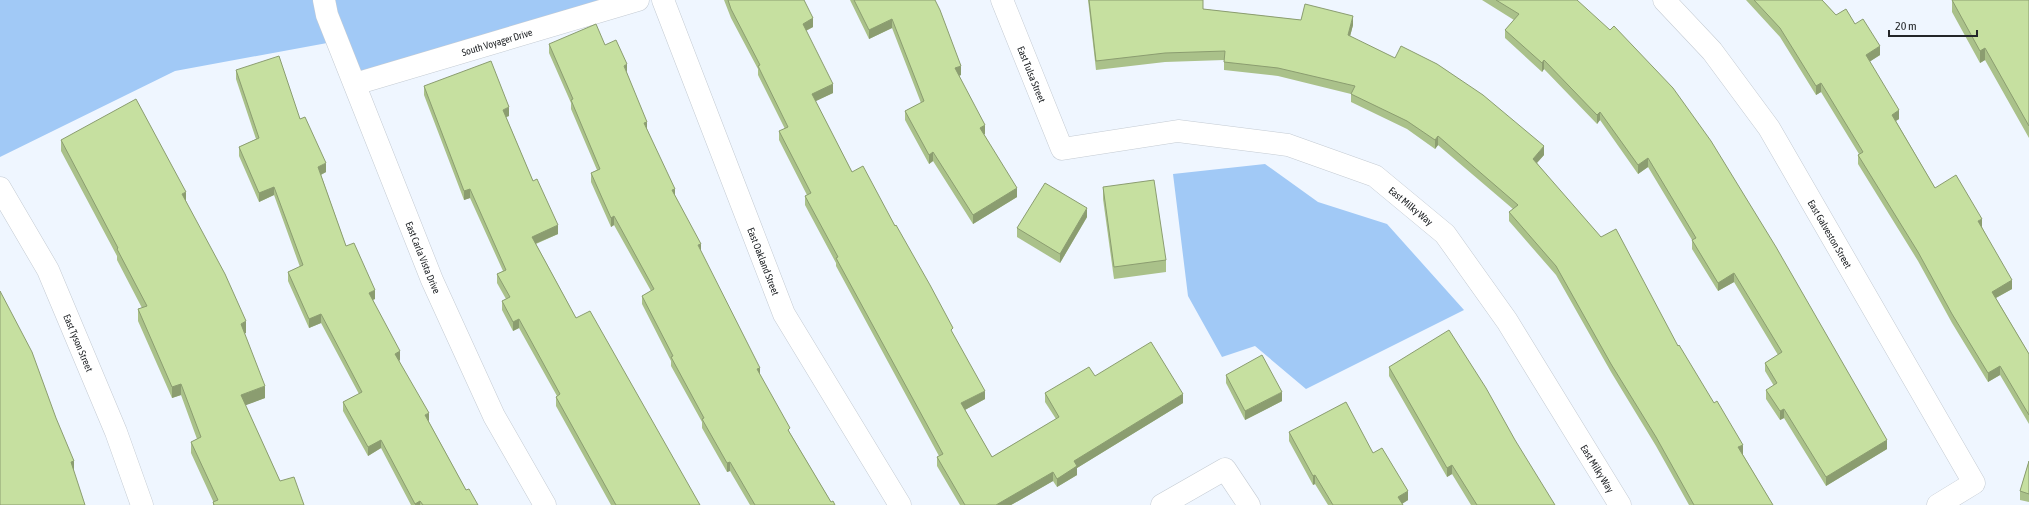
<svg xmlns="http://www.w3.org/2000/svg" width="2029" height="505" font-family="'Asap Condensed',sans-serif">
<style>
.green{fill:#a1c9f6}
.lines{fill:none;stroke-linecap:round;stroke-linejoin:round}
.minor-casing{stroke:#c4cbd3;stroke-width:23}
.minor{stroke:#fff;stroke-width:22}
.wall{fill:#aac18a}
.shaded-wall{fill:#8b9d70}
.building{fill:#c6e0a0;stroke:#8b9d70}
.labels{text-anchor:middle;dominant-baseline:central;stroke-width:3;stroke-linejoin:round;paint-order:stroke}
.street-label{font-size:10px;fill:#232629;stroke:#eff6ff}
</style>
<rect width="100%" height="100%" fill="#eff6ff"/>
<g class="green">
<path d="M0 0H630L355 84 338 41 175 71 0 157Z"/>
<path d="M1265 164 1318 202 1387 224 1464 310 1306 389 1255 346 1222 357 1188 296 1173 174Z"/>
</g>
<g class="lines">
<defs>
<g id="minor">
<path id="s1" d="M324 0 327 15 432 280 494 416 545 505"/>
<path id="s2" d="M663 0 784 314 900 505"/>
<path id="s3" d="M1002 0 1062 149 1178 131 1288 145 1375 176 1445 234 1507 321 1620 505"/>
<path id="s4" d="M1664 0 1712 51 1769 128 1974 483 1938 505"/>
<path id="s5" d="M355 84 638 0"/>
<path id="s6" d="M0 188 48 270 116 432 142 505"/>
<path d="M1162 505 1225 469 1249 505"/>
</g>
</defs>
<use href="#minor" class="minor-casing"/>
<use href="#minor" class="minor"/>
</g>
<g class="wall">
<path d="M724 0H804L813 27 806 31 833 93 815 101 852 172 895 226 953 334 985 399 965 410 992 457 1056 419 1045 402V393L1095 376 1183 403 1077 468V475L1057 487 1053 481 1011 505H960L937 466V457L939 456 836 266V263L805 205V196L807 195 779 140V131L785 129 758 75V69L731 18Z"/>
<path d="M850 0H935L961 75 959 76 985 134H984L1017 197 973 224 933 161 929 164 905 120V111L921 103 892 28 869 39Z"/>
<path d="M1088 0H1203V9L1301 20 1353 25 1350 36 1544 155 1537 163 1678 346 1773 505H1689L1656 446 1611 372 1556 275 1509 221V212L1513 209 1438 145 1435 149 1407 129 1351 102V94L1278 76 1224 70V60L1165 62 1096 70Z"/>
<path d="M1482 0H1577L1887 449 1826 486 1784 418 1780 420 1766 399V390L1774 386 1765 371V363L1778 355 1734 282 1718 291 1692 249V240L1648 167 1638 174 1600 120 1597 124 1544 69 1542 72 1505 38V30L1514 20Z"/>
<path d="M1746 0H1822L1836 15 1855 24 1880 55 1869 62 1899 119 1896 121 1935 188 1982 227 2012 289 1996 298 2029 354V424L2000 375 1988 382 1952 323 1918 261 1858 164V155L1859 154 1821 92 1816 95 1780 37Z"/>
<path d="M1952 0H2029V138L1985 60 1980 63 1952 12Z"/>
<path d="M549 44 605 45 627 73 647 129 675 196 701 252 760 375 790 433 831 502 835 505H750L730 471 727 472 702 428V422L671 366V361L642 304V296L651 291 614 225 611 227 591 182V173L597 170 571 109V103L549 53Z"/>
<path d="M236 70 300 119 326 172 321 175 346 246 375 299 373 300 400 360 399 361 429 422 466 490 478 505H411L381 448 368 456 343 411V402L359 394 321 323 309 328 288 281V272L300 267 274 195 259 202 239 156V147L256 139 236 79Z"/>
<path d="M424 86 509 116 506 117 533 181 558 234 536 244 576 318 700 505H611L556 406V397L557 396 519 328 513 331 502 310V301L506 299 497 283V274L503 271 470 198 464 200 424 95Z"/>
<path d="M61 140 186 201 246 333H244L265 398 245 405 280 481 304 505H213V501L191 453V442L197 439 181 395 172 398 138 321V309L142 308 117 260V256L61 151Z"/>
<path d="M1103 187 1166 260V272L1114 279 1103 199Z"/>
<path d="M1087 217 1060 263 1017 237V228Z"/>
<path d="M1389 367 1555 505H1471L1452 474 1447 477 1389 376Z"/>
<path d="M1226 375 1282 401 1245 420 1226 383Z"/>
<path d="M1289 432 1373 453 1408 500 1402 504 1403 505H1328L1315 484 1313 485 1289 441Z"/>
<path d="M2029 461V502L2020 500V491Z"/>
</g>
<g class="shaded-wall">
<path d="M1353 16V25L1348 44V35Z"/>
<path d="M813 18V27L803 32V24Z"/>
<path d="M892 19V28L869 39V30Z"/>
<path d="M1880 46V55L1866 64V55Z"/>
<path d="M1985 48V60L1980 63V51Z"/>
<path d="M1544 60V69L1542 72V63Z"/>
<path d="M627 64V73L624 66Z"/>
<path d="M961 66V75L955 77V68Z"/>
<path d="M1821 83V92L1816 95V86Z"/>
<path d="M833 84V93L812 103V94Z"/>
<path d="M509 107V116L503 118V110Z"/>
<path d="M1899 110V119L1892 123V115Z"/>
<path d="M1600 112V120L1597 124V115Z"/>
<path d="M647 122V130L644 123Z"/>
<path d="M985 125V134L980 136V128Z"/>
<path d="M1438 136V145L1435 149V140Z"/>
<path d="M1544 146V155L1533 167V159Z"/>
<path d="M933 152V161L929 164V155Z"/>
<path d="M1648 158V167L1638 174V165Z"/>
<path d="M326 163V172L318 176V167Z"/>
<path d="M274 187V195L259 202V193Z"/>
<path d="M1017 188V197L973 224V215Z"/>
<path d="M470 189V198L464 200V191Z"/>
<path d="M675 189V198L672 190Z"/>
<path d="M186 192V203L182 194Z"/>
<path d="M1087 208V217L1060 263V254Z"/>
<path d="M614 216V225L611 227V218Z"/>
<path d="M1982 219V227L1978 230V221Z"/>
<path d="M558 225V234L532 245V237Z"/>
<path d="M701 244V252L698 245Z"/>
<path d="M1734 273V282L1718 291V283Z"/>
<path d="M2012 280V289L1992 300V292Z"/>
<path d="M375 290V299L369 301V293Z"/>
<path d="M321 314V323L309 328V319Z"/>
<path d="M519 319V328L513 331V322Z"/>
<path d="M246 321V333L241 335V324Z"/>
<path d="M400 351V360L395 363V354Z"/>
<path d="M2000 366V375L1988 382V373Z"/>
<path d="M760 368V376L757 369Z"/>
<path d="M181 384V395L172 398V387Z"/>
<path d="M265 386V398L241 407V395Z"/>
<path d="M985 391V399L961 412V403Z"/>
<path d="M1282 392V401L1245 420V411Z"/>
<path d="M1183 394V403L1077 468V475L1057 487V479L1074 461Z"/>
<path d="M1784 409V418L1780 420V411Z"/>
<path d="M429 413V422L425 415Z"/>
<path d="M381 440V448L368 456V447Z"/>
<path d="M1887 440V449L1826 486V477Z"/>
<path d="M1743 445V454L1738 456V447Z"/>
<path d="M74 461V472L71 473V462Z"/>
<path d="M730 462V471L727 472V463Z"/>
<path d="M1452 465V474L1447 477V468Z"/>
<path d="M1053 472V481L1011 505H996Z"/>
<path d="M1315 475V484L1313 485V476Z"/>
<path d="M1408 491V500L1400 505 1398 497Z"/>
<path d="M420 501V505H415V504Z"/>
</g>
<g class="building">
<path d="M728 0H804L813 18 803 24 833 84 812 94 852 172 863 166 895 226 896 225 930 285 953 328 951 330 985 391 961 403 992 457 1059 417 1045 393 1089 367 1095 376 1151 342 1183 394 1074 461 1077 466 1057 479 1053 472 996 505H965L937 457 943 454 836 258 838 257 805 196 811 193 779 131 788 127 758 66 760 65 731 9Z"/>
<path d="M854 0H935L940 10 961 66 955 68 985 125 980 128 1017 188 973 215 933 152 929 155 905 111 924 101 892 19 869 30Z"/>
<path d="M1089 0H1203V9L1301 20 1305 4 1353 16 1348 35 1395 58 1401 46 1437 64 1483 95 1544 146 1533 159 1601 237 1616 229 1678 346 1679 345 1714 403 1717 401 1743 445 1738 447 1773 505H1694L1656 437 1611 364 1556 266 1509 212 1518 205 1438 136 1435 140 1407 121 1351 94 1355 86 1278 68 1224 62 1225 51 1165 53 1096 61Z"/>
<path d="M1496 0H1577L1610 30 1614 26 1673 88 1711 141 1776 247 1887 440 1826 477 1784 409 1780 411 1766 390 1777 383 1765 363 1782 352 1734 273 1718 283 1692 240 1696 238 1648 158 1638 165 1600 112 1597 115 1544 60 1542 63 1505 30 1519 14Z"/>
<path d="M1754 0H1822L1836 15 1846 9 1855 24 1863 19 1880 46 1866 55 1899 110 1892 115 1935 188 1956 175 1982 219 1978 221 2012 280 1992 292 2029 354V415L2000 366 1988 373 1952 314 1918 252 1858 155 1863 152 1821 83 1816 86 1780 28Z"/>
<path d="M1952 0H2029V126L1985 48 1980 51Z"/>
<path d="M596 24 605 45 616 40 627 64 624 66 647 122 644 123 675 189 672 190 701 244 698 245 760 368 757 369 790 428 788 430 831 502 833 501 835 505H755L730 462 727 463 702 419 704 418 671 357 673 356 642 296 654 289 614 216 611 218 591 173 600 169 571 100 573 99 549 44Z"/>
<path d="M279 56 300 119 305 117 326 163 318 167 346 246 354 243 375 290 369 293 400 351 395 354 429 413 425 415 466 490 469 489 478 505H423L420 501 415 504 381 440 368 447 343 402 362 392 321 314 309 319 288 272 303 265 274 187 259 193 239 147 259 138 236 70Z"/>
<path d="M491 61 509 107 503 110 533 181 537 179 558 225 532 237 576 318 590 311 700 505H616L556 397 560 394 519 319 513 322 502 301 510 297 497 274 506 270 470 189 464 191 424 86Z"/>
<path d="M136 99 186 192 182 194 225 274 246 321 241 324 265 386 241 395 280 481 294 477 304 505H214L213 502 218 500 191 442 201 437 181 384 172 387 138 309 147 306 117 249 118 248 61 140Z"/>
<path d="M1154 180 1166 260 1114 267 1103 187Z"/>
<path d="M1045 183 1087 208 1060 254 1017 228Z"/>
<path d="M0 291 32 352 56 418 74 461 71 462 85 505H0Z"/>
<path d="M1449 330 1486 388 1515 440 1555 505H1477L1452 465 1447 468 1389 367Z"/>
<path d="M1262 355 1282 392 1245 411 1226 375Z"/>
<path d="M1346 402 1373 453 1382 448 1408 491 1398 497 1403 505H1333L1315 475 1313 476 1289 432Z"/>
<path d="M2029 461V494L2020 491Z"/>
</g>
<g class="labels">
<g class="street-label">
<text stroke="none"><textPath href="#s5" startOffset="148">South Voyager Drive</textPath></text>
<text stroke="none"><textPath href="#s3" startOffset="80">East Tulsa Street</textPath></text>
<text stroke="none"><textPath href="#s3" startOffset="528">East Milky Way</textPath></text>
<text stroke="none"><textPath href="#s4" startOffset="288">East Galveston Street</textPath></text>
<text stroke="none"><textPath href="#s1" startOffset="276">East Carla Vista Drive</textPath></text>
<text stroke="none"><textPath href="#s2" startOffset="280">East Oakland Street</textPath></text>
<text stroke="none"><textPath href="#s6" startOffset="174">East Tyson Street</textPath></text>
<text stroke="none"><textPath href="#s3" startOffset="852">East Milky Way</textPath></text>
</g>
</g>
<path d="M1889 30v6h88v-6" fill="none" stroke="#232629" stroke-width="2"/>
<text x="1895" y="30" font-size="12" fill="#232629" stroke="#eff6ff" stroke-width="3" paint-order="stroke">20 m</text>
</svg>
